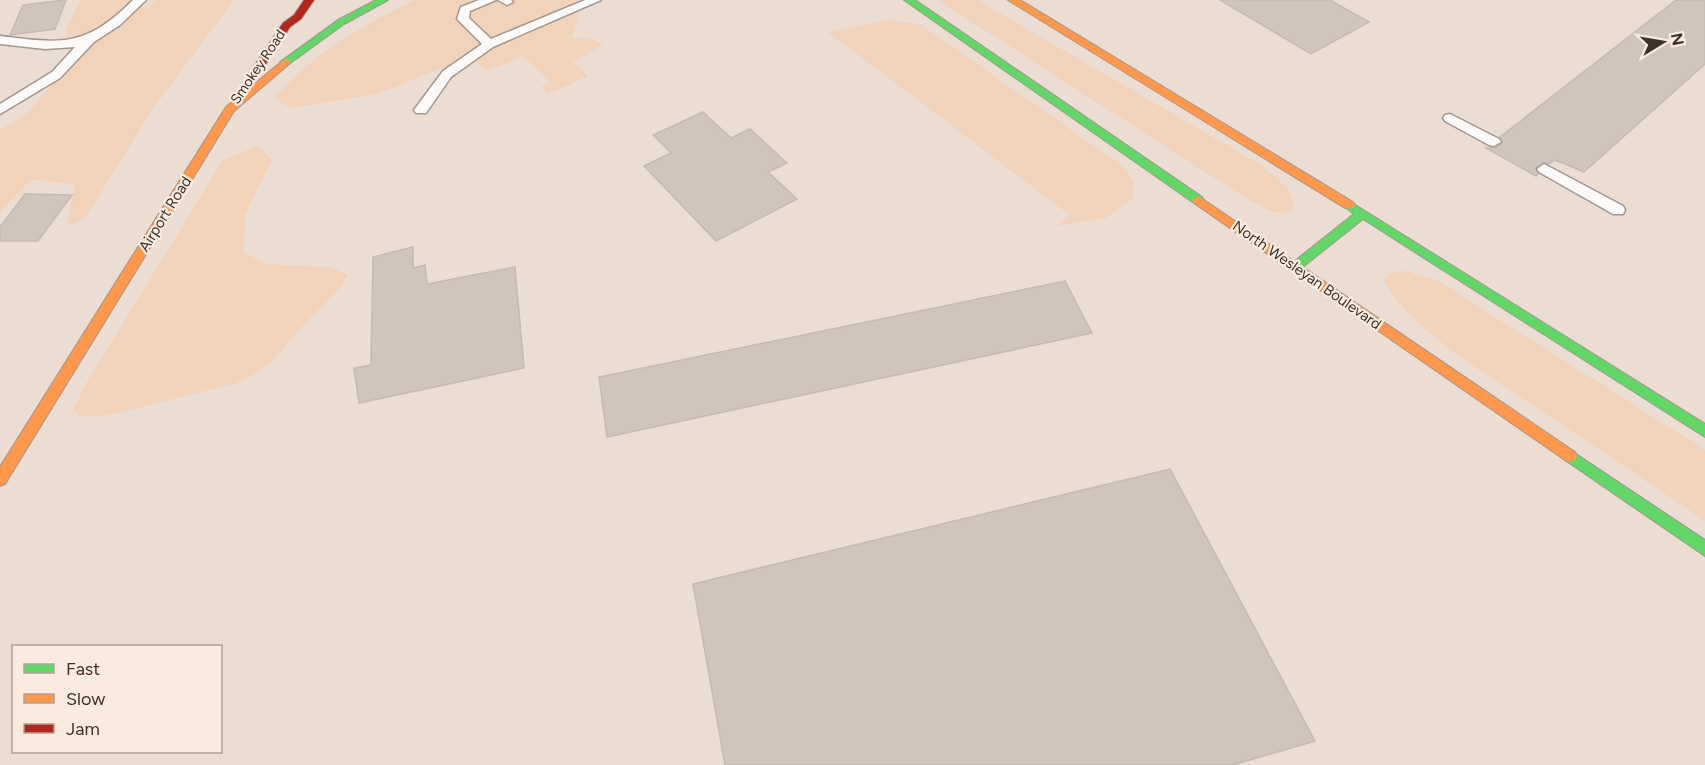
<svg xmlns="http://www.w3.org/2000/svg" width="1705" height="765" font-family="Figtree,sans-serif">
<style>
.green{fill:#f1d2bb}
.building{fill:#d0c5bc;stroke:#c6bab2;stroke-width:1.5}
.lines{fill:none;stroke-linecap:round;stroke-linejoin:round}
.lane-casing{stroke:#a2978f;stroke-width:3}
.fast-casing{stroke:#a2978f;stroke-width:2}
.slow-casing{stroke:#a2978f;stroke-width:2}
.jam-casing{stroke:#a2978f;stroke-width:2}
.lane{fill:#fcfaf8;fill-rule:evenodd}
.fast{fill:#63d668;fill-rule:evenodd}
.slow{fill:#ff974d;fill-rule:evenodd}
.jam{fill:#b3261e;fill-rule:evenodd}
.labels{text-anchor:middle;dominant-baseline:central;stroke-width:4.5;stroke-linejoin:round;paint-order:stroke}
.far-street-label{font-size:14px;fill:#3c322a;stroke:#fbebdf}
.street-label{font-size:15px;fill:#3c322a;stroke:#fbebdf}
</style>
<rect width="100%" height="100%" fill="#ecddd2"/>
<g class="green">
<path d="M80 0H133L148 9 156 0H234L152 110 85 218 67 226 75 185 31 179 0 212V130L28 113 69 66 65 31Z"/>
<path d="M416 0H578L579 14 572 38H591L603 45 573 62 588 76 548 94 541 87 551 82 523 56 487 71 470 56 377 94 293 108 282 104 275 97C314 54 363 24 416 0Z"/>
<path d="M938 0H977L1261 165C1274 177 1294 189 1294 208L1285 213 1272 212 1246 198Z"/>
<path d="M888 20 920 24 1121 165 1133 181 1134 198 1106 218 1056 226 1071 216 828 32Z"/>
<path d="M258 146 272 160 245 214 244 252 265 264 331 267 348 275 341 287 297 332 271 363 237 383 110 415 84 417 73 411 85 385 223 160Z"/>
<path d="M1406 271 1438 281 1705 450V521C1652 485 1598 449 1545 413 1501 384 1405 327 1384 280L1391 273Z"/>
</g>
<g class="building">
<path d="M66 0 55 29 10 35 23 5Z"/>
<path d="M1220 0H1330L1369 22 1311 54Z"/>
<path d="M1676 0H1705V64L1584 172 1555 160 1549 164 1543 162 1536 167 1538 174 1536 176 1486 148H1495L1502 144 1500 137Z"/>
<path d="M703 112 731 138 750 129 787 163 768 172 797 199 716 241 644 166 671 153 653 135Z"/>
<path d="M25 194 72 195 38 241H0V227Z"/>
<path d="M413 247V268L425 265 427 284 515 267 524 368 359 403 354 368 371 365 373 257Z"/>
<path d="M1065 281 1092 333 607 437 599 377Z"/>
<path d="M1170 469 1315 741 1233 765H725L693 584Z"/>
</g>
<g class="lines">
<defs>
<g id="lane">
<path d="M133 0H146L120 25 94 42 60 78 0 114V104L52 72 75 47 45 49 0 44V36C63 44 86 47 133 0Z"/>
<path d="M479 0H496L470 11 469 18 491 39 585 0H601L493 47 451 77 426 113H416L414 110 443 71 482 44 457 19 461 7Z"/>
<path d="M498 0H511L513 2 507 5Z"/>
<path d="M1450 114 1499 139 1501 142 1494 146 1489 145 1445 121 1443 118 1445 115Z"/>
<path d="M1544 164 1623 206 1625 210 1623 214H1613L1539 172 1537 169Z"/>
</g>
<g id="fast">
<path d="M376 0H388L344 24 289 64 285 65 280 62 338 20Z"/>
<path d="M904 0H915L1202 197 1204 200 1202 203H1194Z"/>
<path d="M1349 201 1705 424V437L1363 219 1299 270H1291L1289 267 1291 264 1354 214 1343 205Z"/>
<path d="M1570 450 1705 540V556L1565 460 1563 456 1565 452Z"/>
</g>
<g id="slow">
<path d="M1008 0H1020L1353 202 1355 205 1353 208H1345Z"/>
<path d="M285 59 289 60V64L234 111 5 484 0 486V467L226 107Z"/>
<path d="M1198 196 1575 452 1577 456 1575 460 1570 462 1565 460 1194 203 1192 200Z"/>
</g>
<path id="jam" d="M304 0H314L301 19 290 27 257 77H249L248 75 283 23 294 15Z"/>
</defs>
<use href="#lane" class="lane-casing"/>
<use href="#fast" class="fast-casing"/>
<use href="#slow" class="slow-casing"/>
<use href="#jam" class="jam-casing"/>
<use href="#lane" class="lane"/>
<use href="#fast" class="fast"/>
<use href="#slow" class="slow"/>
<use href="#jam" class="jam"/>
</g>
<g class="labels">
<g class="far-street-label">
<text transform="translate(258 67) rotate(-56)">Smokey Road</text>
</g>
<g class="street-label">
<text transform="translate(165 214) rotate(-58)">Airport Road</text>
<text transform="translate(1307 275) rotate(35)">North Wesleyan Boulevard</text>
</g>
</g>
<rect x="12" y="645" width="210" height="108" fill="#fbebdf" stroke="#afa197" stroke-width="1.5"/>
<rect x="24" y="664" width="30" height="9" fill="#63d668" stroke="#afa197" stroke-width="1.5"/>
<text x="66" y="675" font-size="18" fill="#3c322a">Fast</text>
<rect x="24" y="694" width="30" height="9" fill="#ff974d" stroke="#afa197" stroke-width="1.5"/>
<text x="66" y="705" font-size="18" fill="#3c322a">Slow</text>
<rect x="24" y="724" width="30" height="9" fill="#b3261e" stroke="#afa197" stroke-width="1.5"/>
<text x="66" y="735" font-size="18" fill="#3c322a">Jam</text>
<g transform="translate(1663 42) rotate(79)" stroke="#fbebdf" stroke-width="4.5" paint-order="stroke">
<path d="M0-4.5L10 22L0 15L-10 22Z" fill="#3c322a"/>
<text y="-9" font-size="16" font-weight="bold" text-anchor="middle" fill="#3c322a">N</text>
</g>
</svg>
